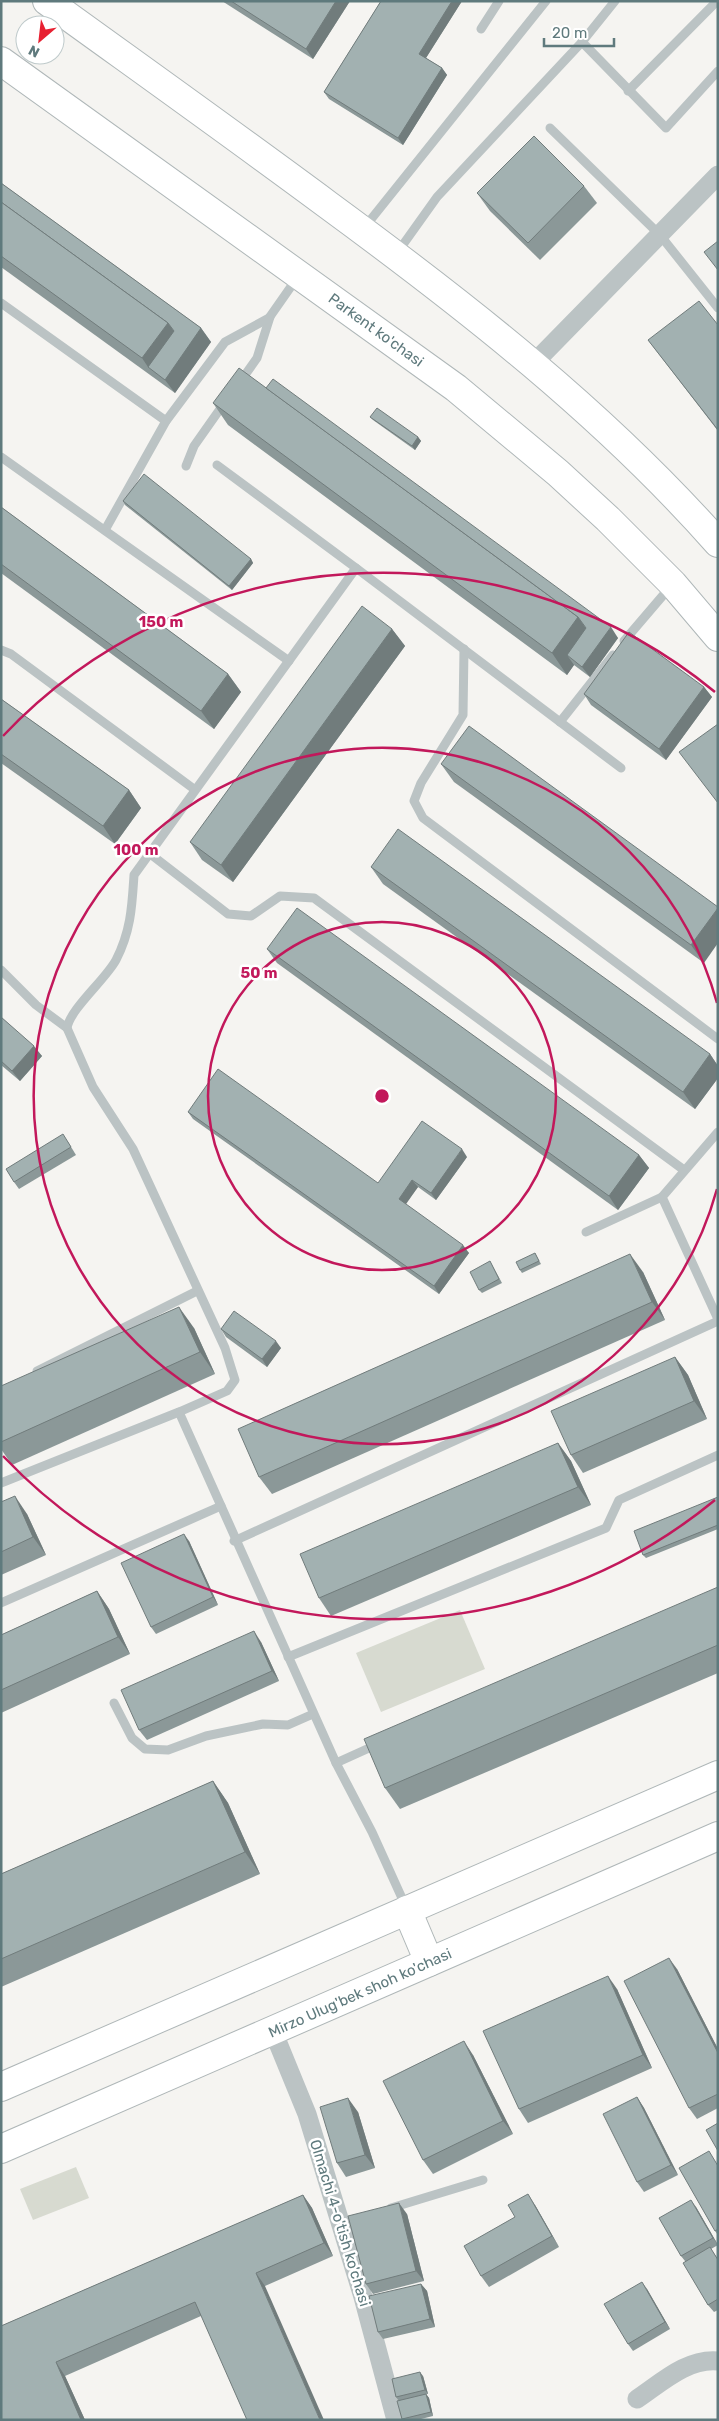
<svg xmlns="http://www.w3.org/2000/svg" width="719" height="2421" font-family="Rubik,sans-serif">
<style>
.green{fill:#d7dad0}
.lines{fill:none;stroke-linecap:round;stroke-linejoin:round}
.primary-casing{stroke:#afb7b8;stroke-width:30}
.lane{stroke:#bbc3c4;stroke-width:9}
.street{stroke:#bbc3c4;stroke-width:19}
.primary{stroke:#fff;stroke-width:28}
.wall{fill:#8b9898}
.shaded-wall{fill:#717c7c}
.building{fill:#a2b1b1;stroke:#717c7c}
.ring{fill:none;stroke:#c2185b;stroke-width:2.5}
.labels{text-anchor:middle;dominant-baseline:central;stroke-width:5;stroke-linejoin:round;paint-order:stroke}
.street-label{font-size:15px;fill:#5f7a7d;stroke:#fff}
.centre{fill:#c2185b;stroke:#fff;stroke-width:2.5}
.ring-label{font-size:15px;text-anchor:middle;font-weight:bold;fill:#c2185b;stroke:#fff;stroke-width:5;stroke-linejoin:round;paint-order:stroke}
</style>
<rect width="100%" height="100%" fill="#f5f4f1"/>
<g class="green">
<path d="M460 1610 485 1669 381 1712 356 1653Z"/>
<path d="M76 2167 89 2198 33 2220 20 2189Z"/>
</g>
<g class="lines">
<defs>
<g id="primary">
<path d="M47 1C141 69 235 136 328 205 467 307 604 414 718 543"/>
<path d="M1 61 456 388 558 473 608 519 673 584 718 637"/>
<path d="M407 1910 429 1962"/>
<path d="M1 2087 718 1775"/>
<path d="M1 2149 718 1836"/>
</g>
</defs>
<use href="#primary" class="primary-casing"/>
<g class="lane">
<path d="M481 29 499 1"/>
<path d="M582 42 666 128 718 71"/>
<path d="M628 91 717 1"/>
<path d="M550 128 660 235 718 308"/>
<path d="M364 228 546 1"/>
<path d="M397 253 437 197 582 42 615 1"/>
<path d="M1 303 166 421"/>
<path d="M240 382 257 358 270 317"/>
<path d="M1 457 289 661"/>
<path d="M186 466 194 446 225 402"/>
<path d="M105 530 166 421 225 342 269 318 297 278"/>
<path d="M356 568 621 768"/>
<path d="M624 641 671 586"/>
<path d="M464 649 463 715 421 783 414 801 423 818 718 1039"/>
<path d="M1 650 11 654 194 789"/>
<path d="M560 722 613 655"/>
<path d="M149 853 228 914 251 916 280 896 314 898 684 1170"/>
<path d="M1 970 36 1005 67 1028"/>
<path d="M718 1132 662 1197 718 1319"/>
<path d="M586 1232 662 1197"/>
<path d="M37 1371 197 1291"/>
<path d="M179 1412 336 1763 372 1832 406 1907"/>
<path d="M1 1483 179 1412 227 1391 235 1380 225 1348 133 1149 93 1087 67 1028C70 1009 106 979 116 960 131 931 132 906 134 875L356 568 217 465"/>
<path d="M234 1541 718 1321"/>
<path d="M1 1603 221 1506"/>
<path d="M288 1657 606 1528 619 1500 718 1455"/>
<path d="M114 1703 132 1738 145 1749 168 1750 206 1736 263 1724 288 1725 313 1714"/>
<path d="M336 1763 378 1744"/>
<path d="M391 2208 483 2180"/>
</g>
<g class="street">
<path d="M533 364 718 175"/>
<path d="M273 2031 307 2114 363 2297 396 2420"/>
<path d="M637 2399C661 2383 687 2358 718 2361"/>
</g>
<use href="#primary" class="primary"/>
</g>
<g class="wall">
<path d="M222 1H350L313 59Z"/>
<path d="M381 1H462L426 58 442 68 447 75 403 145 329 99 324 92Z"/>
<path d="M1 183 201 328 211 342 175 393 1 267Z"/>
<path d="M584 186 597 203 540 260 490 211 477 193Z"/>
<path d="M718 325V431L648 340Z"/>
<path d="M266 388 618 638 590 677 574 665 567 675 228 425 213 403Z"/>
<path d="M370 417 418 437 421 441 415 450 373 420Z"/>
<path d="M123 501 251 559 253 563 232 590 125 505Z"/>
<path d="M1 507 228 674 241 692 214 729 1 573Z"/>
<path d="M392 629 405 646 233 882 202 860 190 842Z"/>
<path d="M704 687 712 697 666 760 591 705 584 694Z"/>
<path d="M1 699 129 790 141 808 115 844 1 763Z"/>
<path d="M441 764 718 907 704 963 454 782Z"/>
<path d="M371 867 710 1054 718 1066V1078L695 1109 383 884Z"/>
<path d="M267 949 639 1155 649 1168 618 1210 277 963Z"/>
<path d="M1 1017 42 1056 20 1081 1 1065Z"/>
<path d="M188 1112 378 1183 467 1157 436 1200 418 1187 405 1204 469 1253 439 1294 193 1119Z"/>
<path d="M68 1142 76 1155 19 1189 14 1182Z"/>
<path d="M535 1253 541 1264 522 1273 520 1270Z"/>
<path d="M490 1261 502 1283 482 1293 479 1290Z"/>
<path d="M643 1272 665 1320 272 1494 259 1477Z"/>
<path d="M194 1328 215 1374 12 1465 1 1449V1386Z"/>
<path d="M221 1329 281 1348 267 1367 226 1337Z"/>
<path d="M675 1357 688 1375 707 1419 583 1473 571 1455Z"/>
<path d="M558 1443 571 1461 591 1505 331 1616 319 1598Z"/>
<path d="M718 1497V1529L646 1558 643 1555Z"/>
<path d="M1 1502 27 1514 46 1555 1 1575Z"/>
<path d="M189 1541 218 1605 156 1634 151 1627Z"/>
<path d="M718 1587V1673L400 1809 385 1788Z"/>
<path d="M97 1591 109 1609 130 1654 1 1713V1635Z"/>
<path d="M261 1642 279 1681 147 1740 139 1730Z"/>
<path d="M213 1781 228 1803 260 1874 1 1987V1874Z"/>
<path d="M677 1969 718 2049V2108L697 2119 689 2108Z"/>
<path d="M617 1989 652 2068 528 2123 519 2109Z"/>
<path d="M473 2055 513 2134 433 2174 423 2160Z"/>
<path d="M637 2097 644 2108 678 2175 644 2192 637 2182Z"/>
<path d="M358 2112 375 2168 346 2177 337 2163Z"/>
<path d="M718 2164V2235L715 2231Z"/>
<path d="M303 2195 312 2208 333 2256 265 2286 201 2316 65 2376 85 2420H1V2326Z"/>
<path d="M535 2205 559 2247 489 2287 481 2276 515 2217Z"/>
<path d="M696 2207 718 2245 711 2249 718 2259V2310L714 2312 708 2305 685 2261 681 2256Z"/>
<path d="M407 2214 424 2281 373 2294 366 2284Z"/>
<path d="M421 2284 427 2291 435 2327 383 2339 378 2332Z"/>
<path d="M647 2289 670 2329 633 2351 628 2344Z"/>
<path d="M423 2376 428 2394H426L429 2398 433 2416 417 2420H402L399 2401 396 2397Z"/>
</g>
<g class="shaded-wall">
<path d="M336 1H350L313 59 306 49Z"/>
<path d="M452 1H462L424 61 419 54Z"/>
<path d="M442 68 447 75 403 145 398 138Z"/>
<path d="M168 323 183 344 148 367 142 358Z"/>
<path d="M201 328 211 342 175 393 165 380Z"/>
<path d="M418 437 421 441 415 450 412 446Z"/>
<path d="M251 559 253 563 232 590 229 586Z"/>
<path d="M578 617 593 639 567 655 574 665 567 675 552 653Z"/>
<path d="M611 627 618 638 590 677 582 667Z"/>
<path d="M392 629 405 646 233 882 221 865Z"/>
<path d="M228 674 241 692 214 729 201 711Z"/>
<path d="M704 687 712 697 666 760 659 749Z"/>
<path d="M129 790 141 808 115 844 103 826Z"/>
<path d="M718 908V943L704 963 691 945Z"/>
<path d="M34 1046 42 1056 20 1081 12 1071Z"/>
<path d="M710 1054 718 1066V1078L695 1109 683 1092Z"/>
<path d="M462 1149 467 1157 436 1200 431 1193Z"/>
<path d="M639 1155 649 1168 618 1210 609 1196Z"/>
<path d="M412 1180 418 1187 404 1207 399 1199Z"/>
<path d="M463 1245 469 1253 439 1294 434 1286Z"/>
<path d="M630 1254 643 1272 665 1320 652 1302Z"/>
<path d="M179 1307 194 1328 215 1374 200 1352Z"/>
<path d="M276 1341 281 1348 267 1367 262 1359Z"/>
<path d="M675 1357 688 1375 707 1419 694 1401Z"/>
<path d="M558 1443 571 1461 591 1505 578 1487Z"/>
<path d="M15 1496 27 1514 46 1555 33 1537Z"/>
<path d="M184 1534 189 1541 218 1605 213 1597Z"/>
<path d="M97 1591 109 1609 130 1654 118 1637Z"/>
<path d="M254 1631 261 1642 279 1681 272 1671Z"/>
<path d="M213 1781 228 1803 260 1874 245 1852Z"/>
<path d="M669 1958 677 1969 718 2049V2053Z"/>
<path d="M608 1976 617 1989 652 2068 643 2055Z"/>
<path d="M464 2041 473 2055 513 2134 503 2121Z"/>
<path d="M637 2097 644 2108 678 2175 671 2165Z"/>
<path d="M348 2098 358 2112 375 2168 365 2155Z"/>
<path d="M528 2194 535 2205 559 2247 552 2236Z"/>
<path d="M303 2195 312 2208 333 2256 324 2243Z"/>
<path d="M691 2200 696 2207 718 2245 713 2238Z"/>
<path d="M399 2203 407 2214 424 2281 416 2271Z"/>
<path d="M256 2273 265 2286 324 2420H320Z"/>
<path d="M642 2282 647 2289 670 2329 665 2322Z"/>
<path d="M421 2284 427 2291 435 2327 430 2319Z"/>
<path d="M56 2362 65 2376 85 2420H81Z"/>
<path d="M420 2372 423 2376 428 2394 425 2390Z"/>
<path d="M426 2394 429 2398 433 2416 431 2412Z"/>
</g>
<g class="building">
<path d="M231 1H336L306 49Z"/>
<path d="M381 1H452L419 54 442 68 398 138 324 92Z"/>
<path d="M534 136 584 186 528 243 477 193Z"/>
<path d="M1 183 201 328 165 380 148 367 174 331 168 323 1 202Z"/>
<path d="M1 202 168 323 142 358 1 256Z"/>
<path d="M718 241V270L704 252Z"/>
<path d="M699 301 718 325V430L648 340Z"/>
<path d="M239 368 578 617 552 653 213 403Z"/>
<path d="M273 379 611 627 582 667 567 655 586 628 578 617 266 388Z"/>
<path d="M377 408 418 437 412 446 370 417Z"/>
<path d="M144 474 251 559 229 586 123 501Z"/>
<path d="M1 507 228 674 201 711 1 564Z"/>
<path d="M362 606 392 629 221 865 190 842Z"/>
<path d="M629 632 704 687 659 749 584 694Z"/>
<path d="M1 699 129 790 103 826 1 754Z"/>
<path d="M718 724V803L679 752Z"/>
<path d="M469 726 718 907V908L691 945 441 764Z"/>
<path d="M398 829 710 1054 683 1092 371 867Z"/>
<path d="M297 908 639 1155 609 1196 267 949Z"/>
<path d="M1 1017 34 1046 12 1071 1 1061Z"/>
<path d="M218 1069 378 1183 422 1121 462 1149 431 1193 412 1180 399 1199 463 1245 434 1286 188 1112Z"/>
<path d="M63 1134 71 1147 14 1182 6 1169Z"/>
<path d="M535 1253 539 1261 520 1270 516 1262Z"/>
<path d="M630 1254 652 1302 259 1477 238 1429Z"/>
<path d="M490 1261 499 1279 479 1290 470 1272Z"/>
<path d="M179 1307 200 1352 1 1442V1386Z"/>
<path d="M234 1311 276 1341 262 1359 221 1329Z"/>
<path d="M675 1357 694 1401 571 1455 551 1411Z"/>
<path d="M558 1443 578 1487 319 1598 300 1554Z"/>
<path d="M15 1496 33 1537 1 1552V1502Z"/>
<path d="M718 1497V1525L643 1555 634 1531Z"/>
<path d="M184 1534 213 1597 151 1627 121 1563Z"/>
<path d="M718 1587V1645L385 1788 364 1739Z"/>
<path d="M97 1591 118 1637 1 1690V1635Z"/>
<path d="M254 1631 272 1671 139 1730 121 1690Z"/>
<path d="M213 1781 245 1852 1 1959V1874Z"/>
<path d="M669 1958 718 2053V2094L689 2108 624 1981Z"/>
<path d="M608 1976 643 2055 519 2109 483 2031Z"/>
<path d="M464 2041 503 2121 423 2160 383 2081Z"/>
<path d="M637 2097 671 2165 637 2182 603 2114Z"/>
<path d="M348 2098 365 2155 337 2163 320 2107Z"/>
<path d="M718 2123V2151L706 2130Z"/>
<path d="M709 2151 718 2166V2229L715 2231 679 2168Z"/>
<path d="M528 2194 552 2236 481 2276 464 2246 515 2217 508 2205Z"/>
<path d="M303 2195 324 2243 256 2273 320 2420H247L195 2302 56 2362 81 2420H1V2326Z"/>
<path d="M691 2200 713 2238 681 2256 659 2218Z"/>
<path d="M399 2203 416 2271 366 2284 348 2216Z"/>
<path d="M710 2247 718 2260V2299L708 2305 683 2263Z"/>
<path d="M642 2282 665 2322 628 2344 604 2304Z"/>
<path d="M421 2284 430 2319 378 2332 369 2296Z"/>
<path d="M420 2372 425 2390 396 2397 392 2379Z"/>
<path d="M426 2394 431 2412 402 2419 397 2401Z"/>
</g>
<g class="ring">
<circle cx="382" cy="1096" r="174"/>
<path d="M717 1189A348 348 0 1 1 717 1003"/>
<path d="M715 1500A523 523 0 0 1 3 1456M3 736A523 523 0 0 1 715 692"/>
</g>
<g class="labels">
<g class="street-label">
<text transform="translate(376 330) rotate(36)">Parkent ko'chasi</text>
<text transform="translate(360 1993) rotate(-24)">Mirzo Ulug'bek shoh ko'chasi</text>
<text transform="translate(340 2223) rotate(73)">Olmachi 4-o'tish ko'chasi</text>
</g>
</g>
<circle cx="382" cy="1096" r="8" class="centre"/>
<g class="ring-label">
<text x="161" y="627">150 m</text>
<text x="136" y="855">100 m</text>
<text x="259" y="978">50 m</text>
</g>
<rect width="719" height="2421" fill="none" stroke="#5f7a7d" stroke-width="5"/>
<g transform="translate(40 40) rotate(208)"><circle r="24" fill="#ffffff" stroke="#bfcacb"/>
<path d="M0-4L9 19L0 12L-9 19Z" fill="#e72031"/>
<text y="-8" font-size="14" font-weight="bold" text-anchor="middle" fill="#5f7a7d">N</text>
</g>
<path d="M544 38v8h70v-8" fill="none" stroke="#5f7a7d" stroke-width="2.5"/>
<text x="552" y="38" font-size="15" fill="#5f7a7d" stroke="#ffffff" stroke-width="4" paint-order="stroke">20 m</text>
</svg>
